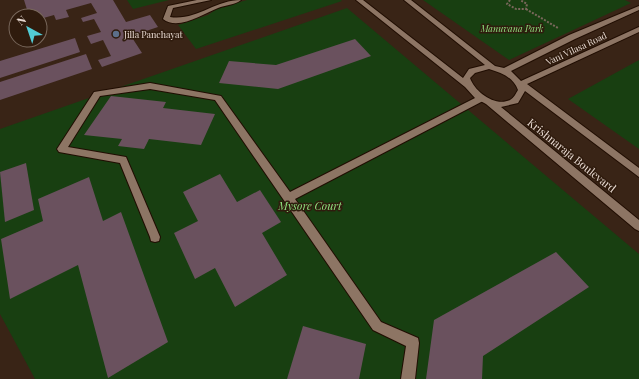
<svg xmlns="http://www.w3.org/2000/svg" width="639" height="379" font-family="'Playfair Display',serif">
<style>
.green{fill:#183f11}
.building{fill:#6a515e}
.lines{fill:none;stroke-linecap:round;stroke-linejoin:round}
.lane-casing{stroke:#200d02;stroke-width:2}
.secondary-casing{stroke:#200d02;stroke-width:2}
.path{stroke:#7a685c;stroke-width:2;stroke-dasharray:2 1.5;stroke-linecap:butt}
.lane{fill:#8d7564;fill-rule:evenodd}
.secondary{fill:#8d7564;fill-rule:evenodd}
.service-dot{fill:#5c6f8a;stroke:#2f1b0d;stroke-width:1.5}
.labels{text-anchor:middle;dominant-baseline:central;stroke-width:3;stroke-linejoin:round;paint-order:stroke}
.far-park-label{font-size:9px;font-style:italic;fill:#8fe581;stroke:#2f1b0d}
.far-poi-label{font-size:9px;fill:#e9dbd3;stroke:#2f1b0d;text-anchor:start}
.far-street-label{font-size:9px;fill:#e9dbd3;stroke:#2f1b0d}
.street-label{font-size:11px;fill:#e9dbd3;stroke:#2f1b0d}
.park-label{font-size:11px;font-style:italic;fill:#8fe581;stroke:#2f1b0d}
</style>
<rect width="100%" height="100%" fill="#392416"/>
<g class="green">
<path d="M127 0H169L133 9Z"/>
<path d="M247 0H341L342 1 196 49 178 25 208 15 218 8Z"/>
<path d="M423 0H625L631 3 509 60Z"/>
<path d="M347 8 639 254V379H35L0 314V129Z"/>
<path d="M639 60V149L568 99Z"/>
</g>
<g class="building">
<path d="M24 0H113L126 22 150 15 158 27 131 36 142 53 102 67 98 60 111 56 103 40 91 44 87 36 101 32 94 19 83 22 81 18 97 13 91 3 66 10 69 17 56 20 54 15 40 19V16H29Z"/>
<path d="M75 38 80 52 0 78V61Z"/>
<path d="M355 39 371 56 278 89 219 83 229 61 276 65Z"/>
<path d="M86 54 92 69 0 100V82Z"/>
<path d="M111 96 166 102 163 108 215 114 201 145 149 139 144 149 118 146 122 139 84 135Z"/>
<path d="M26 163 34 210 5 222 0 172Z"/>
<path d="M220 174 237 202 260 190 281 222 262 233 287 275 235 307 215 268 195 279 174 233 198 221 183 192Z"/>
<path d="M89 177 103 221 121 212 168 342 108 378 78 265 10 299 1 239 43 221 38 199Z"/>
<path d="M556 252 589 287 483 356 482 379H426L434 320Z"/>
<path d="M303 326 366 344 359 379H287Z"/>
</g>
<g class="lines">
<defs>
<g id="lane">
<path d="M197 0H211L173 8 170 17C196 21 215 0 241 0 235 5 225 5 218 8 203 14 178 31 163 19L168 6Z"/>
<path d="M150 83 221 96 290 192 477 97H483L484 99 483 101 295 199 381 322 418 338 419 343 415 379H401L406 346 373 330 215 100 150 89 100 96 68 147 126 157 160 237 159 241 155 242 151 241 150 237 120 163 59 152 57 149 59 146 94 92Z"/>
</g>
<path id="secondary" d="M356 0H363L463 78 469 69 485 65 404 0H411L495 66 504 68 569 35 639 6V10L575 39 511 71 521 81 639 27V32L527 84 639 168V177L525 91 518 103 501 107 639 220V231L635 229 486 104 475 98 465 87ZM489 69C502 73 513 77 518 90 516 93 514 98 510 100 495 107 475 92 470 78L475 73Z"/>
</defs>
<use href="#lane" class="lane-casing"/>
<use href="#secondary" class="secondary-casing"/>
<g class="path">
<path d="M510 0 507 4 516 9H526L527 4 520 0"/>
<path d="M526 9 558 28"/>
</g>
<use href="#lane" class="lane"/>
<use href="#secondary" class="secondary"/>
</g>
<circle class="service-dot" cx="116" cy="34" r="4"/>
<g class="labels">
<g class="far-park-label">
<text x="512" y="28">Manuvana Park</text>
</g>
<g class="far-poi-label">
<text x="124" y="34">Jilla Panchayat</text>
</g>
<g class="far-street-label">
<text transform="translate(576 48) rotate(-25)">Vani Vilasa Road</text>
</g>
<g class="street-label">
<text transform="translate(572 155) rotate(39)">Krishnaraja Boulevard</text>
</g>
<g class="park-label">
<text x="310" y="205">Mysore Court</text>
</g>
</g>
<g transform="translate(28 28) rotate(320)"><circle r="19" fill="#2f1b0d" stroke="#79685c"/>
<path d="M0-3L7 15L0 10L-7 15Z" fill="#52ccd5"/>
<text y="-6" font-size="11" font-weight="bold" text-anchor="middle" fill="#e9dbd3">N</text>
</g>
</svg>
